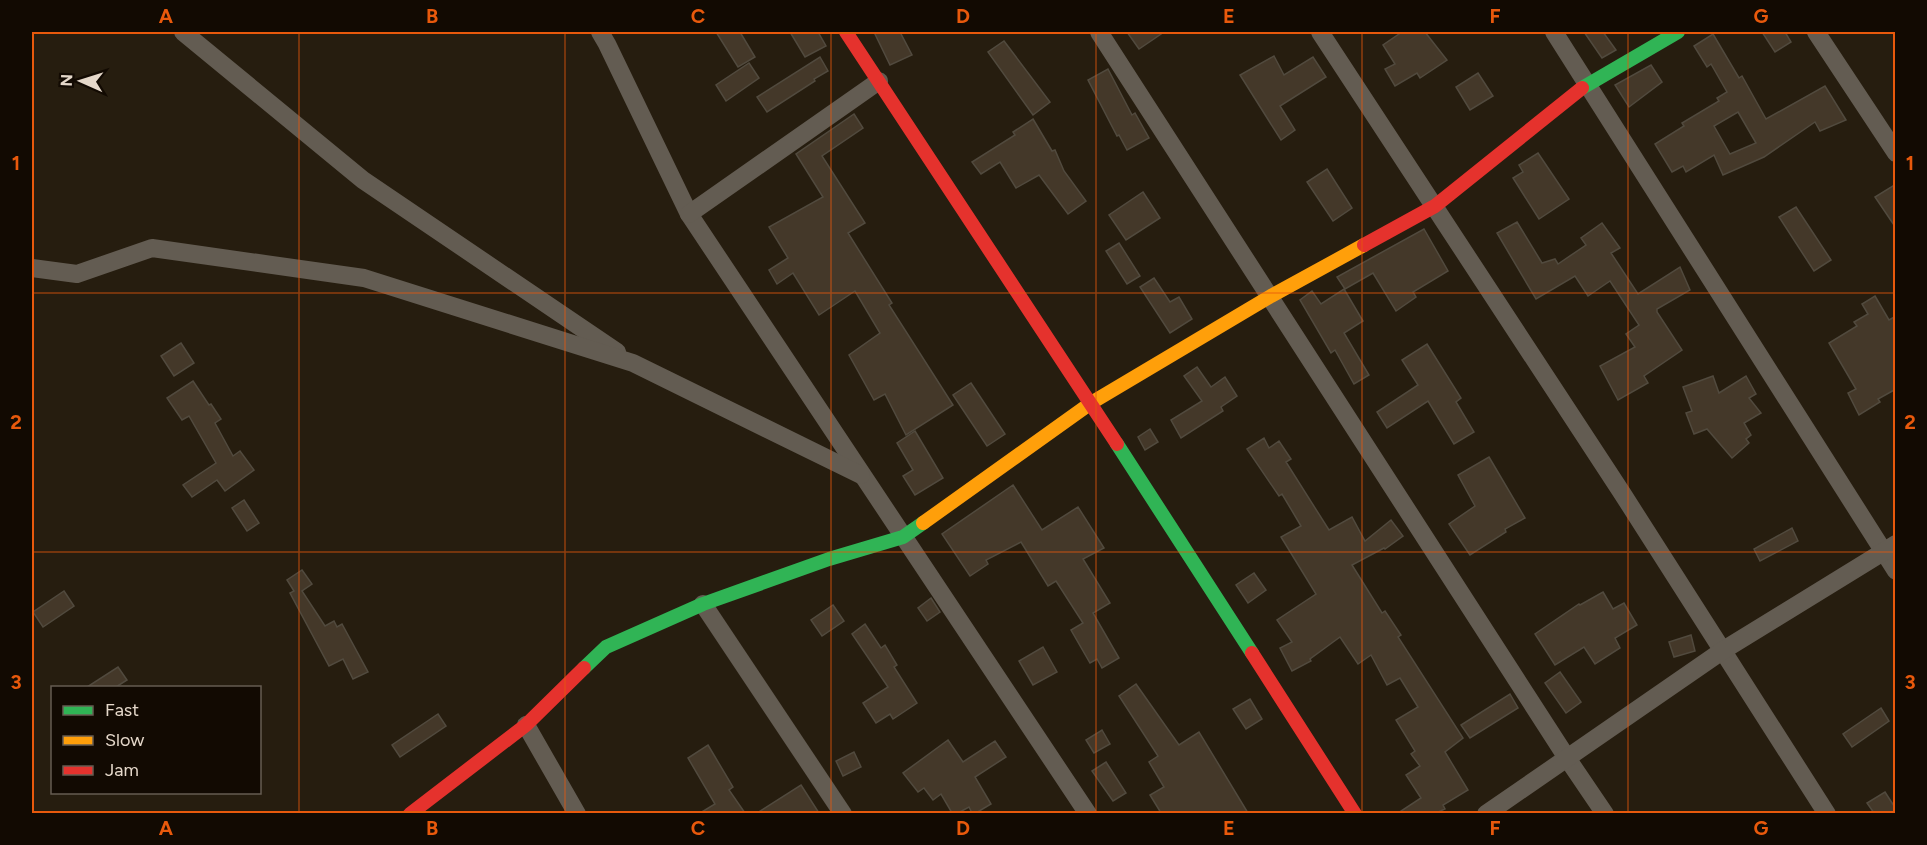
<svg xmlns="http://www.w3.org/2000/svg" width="1927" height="845" font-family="Figtree,sans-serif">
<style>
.building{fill:#443829;stroke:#514a3e;stroke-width:1.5;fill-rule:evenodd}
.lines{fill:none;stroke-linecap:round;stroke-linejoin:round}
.street{stroke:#635c52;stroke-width:18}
.fast{stroke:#30b455;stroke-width:14}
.slow{stroke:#ff9f0a;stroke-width:14}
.jam{stroke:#e5322d;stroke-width:14}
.grid{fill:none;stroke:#e8590c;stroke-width:1.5;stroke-opacity:0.55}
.neatline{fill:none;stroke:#e8590c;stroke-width:2}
.grid-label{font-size:20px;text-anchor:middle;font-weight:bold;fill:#e8590c}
</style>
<rect width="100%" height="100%" fill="#261d0f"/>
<g class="building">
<path d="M716 32H740L755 57 738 67Z"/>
<path d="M790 32H818L826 46 805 57Z"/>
<path d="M874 32H900L912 55 890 65Z"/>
<path d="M1127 32H1164L1139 49Z"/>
<path d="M1402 32H1425L1447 60 1420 78 1417 73 1395 86 1385 69 1395 64 1383 45Z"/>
<path d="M1584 32H1603L1616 50 1602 58Z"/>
<path d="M1762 32H1785L1791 42 1775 52Z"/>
<path d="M1713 34 1739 78 1742 76 1766 119 1825 86 1846 120 1820 131 1815 122 1764 157 1723 175 1714 155 1686 172 1683 166 1672 172 1655 144 1684 126 1682 123 1719 101 1717 98 1727 92 1711 64 1707 67 1694 46ZM1738 112 1756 143 1730 154 1714 126Z"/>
<path d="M1004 41 1050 102 1033 115 988 52Z"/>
<path d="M1274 56 1284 75 1313 57 1326 77 1280 106 1295 130 1281 140 1240 75Z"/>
<path d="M820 57 828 71 814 79 815 81 767 112 757 97Z"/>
<path d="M749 63 759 78 726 101 716 85Z"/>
<path d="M1651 65 1662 82 1629 107 1615 85Z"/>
<path d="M1108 69 1132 115 1135 113 1149 138 1127 150 1119 135 1117 136 1088 80Z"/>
<path d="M1478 73 1493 96 1470 110 1456 87Z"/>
<path d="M854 114 863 128 822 156 865 223 848 233 892 303 889 305 953 405 906 435 885 394 874 400 849 355 880 333 855 291 819 315 793 273 777 284 769 270 788 258 769 227 823 197 796 154Z"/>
<path d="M1033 119 1052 151 1055 150 1064 171 1086 201 1068 214 1039 175 1016 188 1000 162 981 174 972 162 1015 135 1013 132Z"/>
<path d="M1538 153 1569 199 1539 219 1513 178 1523 172 1519 165Z"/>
<path d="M1327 169 1352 208 1333 221 1307 182Z"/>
<path d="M1896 184V228L1875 197Z"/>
<path d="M1143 192 1160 218 1126 240 1109 215Z"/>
<path d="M1796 207 1831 260 1814 271 1779 217Z"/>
<path d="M1517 222 1542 263 1555 259 1558 264 1586 245 1581 238 1602 223 1620 248 1611 253 1638 294 1680 267 1690 290 1657 309V312L1682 350 1644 376 1648 383 1618 400 1600 366 1635 347 1626 334 1639 325 1610 281 1588 296 1575 276 1536 299 1497 233Z"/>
<path d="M1424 229 1448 271 1413 292 1416 297 1396 311 1373 273 1345 289 1337 277Z"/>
<path d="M1119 243 1140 276 1127 284 1106 251Z"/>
<path d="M1154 278 1170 302 1179 297 1192 319 1170 333 1140 287Z"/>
<path d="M1344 289 1363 321 1344 333 1369 375 1354 384 1335 350 1331 353 1300 300 1312 291 1321 304Z"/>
<path d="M1875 296 1889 320 1896 316V389L1878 399 1880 402 1859 415 1848 393 1856 389 1829 343 1857 326 1854 322 1868 314 1862 304Z"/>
<path d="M181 343 194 363 174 376 161 356Z"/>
<path d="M1427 344 1461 398 1456 402 1474 432 1454 444 1428 401 1387 428 1377 412 1418 385 1402 360Z"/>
<path d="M1197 367 1211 387 1225 377 1237 396 1221 407 1223 411 1181 438 1171 420 1202 401 1184 376Z"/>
<path d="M1713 376 1719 393 1746 376 1756 394 1749 398 1761 413 1744 423 1751 435 1746 439 1749 443 1732 458 1707 429 1694 434 1686 413 1692 411 1683 387Z"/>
<path d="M193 381 209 405 211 404 221 419 215 423 233 456 240 451 254 470 225 491 217 480 192 497 183 485 216 463 189 416 182 420 167 398Z"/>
<path d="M971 383 1005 434 987 446 953 395Z"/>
<path d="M1150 429 1158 442 1145 450 1138 437Z"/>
<path d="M915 431 943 478 915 495 903 476 913 470 897 443Z"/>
<path d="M1264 438 1269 448 1279 441 1291 459 1286 462 1329 530 1352 517 1365 541 1391 520 1403 536 1385 549 1384 548 1352 565 1382 613 1385 611 1401 635 1398 637 1463 738 1445 752 1468 790 1443 805 1445 809 1436 813H1398L1421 798 1406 775 1420 766 1411 754 1415 751 1396 720 1418 707 1400 678 1387 685 1371 655 1358 664 1340 637 1310 659 1311 661 1292 671 1280 648 1292 642 1277 620 1316 594 1281 537 1301 526 1282 494 1279 496 1247 449Z"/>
<path d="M1489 457 1525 518 1505 529 1506 532 1470 555 1449 524 1475 506 1458 475Z"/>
<path d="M1013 485 1042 530 1078 507 1104 548 1083 559 1110 603 1093 613 1119 658 1102 668 1097 659 1090 663 1071 630 1083 623 1056 581 1048 586 1021 542 986 560 988 564 970 576 942 534Z"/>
<path d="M244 500 259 523 247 531 232 508Z"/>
<path d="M1792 528 1798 541 1760 561 1754 549Z"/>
<path d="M302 570 312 584 302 591 325 626 334 621 337 627 342 624 368 672 353 679 343 659 329 666 290 593 294 591 287 580Z"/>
<path d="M1254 573 1266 590 1248 603 1236 585Z"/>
<path d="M64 591 74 606 43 627 33 612Z"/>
<path d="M1603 592 1613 609 1624 603 1637 625 1615 638 1620 648 1595 664 1584 647 1555 665 1535 634 1579 604 1580 605Z"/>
<path d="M931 598 940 612 927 621 918 608Z"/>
<path d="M833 605 844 621 822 636 811 620Z"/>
<path d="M865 624 881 648 885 645 897 665 894 667 917 703 893 719 890 714 876 723 863 703 888 687 852 634Z"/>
<path d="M1691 635 1695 651 1674 657 1669 642Z"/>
<path d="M1043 647 1057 672 1033 685 1019 661Z"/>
<path d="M118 667 127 680 116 687H87Z"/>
<path d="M1560 672 1581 702 1566 713 1545 683Z"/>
<path d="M1136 684 1179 745 1199 732 1248 813H1161L1150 795 1164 787 1149 762 1158 756 1119 696Z"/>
<path d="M1510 694 1518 708 1470 738 1461 725Z"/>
<path d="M1250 699 1262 719 1246 729 1233 709Z"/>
<path d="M1881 708 1889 721 1852 747 1843 734Z"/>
<path d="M438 714 446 726 400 757 392 745Z"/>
<path d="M1102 730 1110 744 1094 753 1086 740Z"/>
<path d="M948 740 963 762 995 741 1006 757 975 777 991 804 976 813H972L969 807 958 813H952L941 794 933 800 924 788 918 792 903 773Z"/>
<path d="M708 745 733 787 729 790 745 813H700L715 804 688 758Z"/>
<path d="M854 752 861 767 843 776 836 761Z"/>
<path d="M1106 762 1126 793 1113 801 1092 771Z"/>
<path d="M801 785 819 813H757Z"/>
<path d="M1885 792 1896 809V813H1874L1867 803Z"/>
</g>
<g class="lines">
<g class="street">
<path d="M183 32 363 180 617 352"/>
<path d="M600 32 607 44 689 214 1088 814"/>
<path d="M1099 32 1567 758 1605 814"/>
<path d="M1320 32 1622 493 1827 814"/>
<path d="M1554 32 1896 571"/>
<path d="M1816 32 1896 153"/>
<path d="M689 214 879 81"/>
<path d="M32 268 77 274 152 248 364 278 633 363 861 475"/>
<path d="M703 604 843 814"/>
<path d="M526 725 577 814"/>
<path d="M1486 814 1722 651 1896 544"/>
</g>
<g class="fast">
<path d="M1582 88 1678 32"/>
<path d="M1117 444 1252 653"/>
<path d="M584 668 606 647 703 604 829 559 903 537 923 523"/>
</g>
<path class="slow" d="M923 523 1091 403 1271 296 1364 245"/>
<g class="jam">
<path d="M846 32 1117 444"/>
<path d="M1364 245 1435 206 1582 88"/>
<path d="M1252 653 1355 814"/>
<path d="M410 814 526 725 584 668"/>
</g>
</g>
<path class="grid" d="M299 32V814M565 32V814M831 32V814M1096 32V814M1362 32V814M1628 32V814M32 293H1896M32 552H1896"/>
<rect width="1927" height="845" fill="none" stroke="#120a02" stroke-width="66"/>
<rect x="51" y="686" width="210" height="108" fill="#120a02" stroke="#665c52" stroke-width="1.5"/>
<rect x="63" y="706" width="30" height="9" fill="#30b455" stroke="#665c52" stroke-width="1.5"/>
<text x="105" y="716" font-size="18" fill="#e5d8ca">Fast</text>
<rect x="63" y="736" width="30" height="9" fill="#ff9f0a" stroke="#665c52" stroke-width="1.5"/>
<text x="105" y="746" font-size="18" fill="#e5d8ca">Slow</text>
<rect x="63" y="766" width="30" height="9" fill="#e5322d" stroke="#665c52" stroke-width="1.5"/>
<text x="105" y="776" font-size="18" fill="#e5d8ca">Jam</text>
<g transform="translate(81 81) rotate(273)" stroke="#120a02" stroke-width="4.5" paint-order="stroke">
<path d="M0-4.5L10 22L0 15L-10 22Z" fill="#e5d8ca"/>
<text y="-9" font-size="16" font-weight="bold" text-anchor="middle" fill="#e5d8ca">N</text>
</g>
<rect x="33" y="33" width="1861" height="779" class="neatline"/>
<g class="grid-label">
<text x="166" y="23">A</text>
<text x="432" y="23">B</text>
<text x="698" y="23">C</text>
<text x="963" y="23">D</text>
<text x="1229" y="23">E</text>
<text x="1495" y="23">F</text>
<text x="1761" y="23">G</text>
<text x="16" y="170">1</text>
<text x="1910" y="170">1</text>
<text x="16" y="429">2</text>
<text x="1910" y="429">2</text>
<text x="16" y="689">3</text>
<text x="1910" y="689">3</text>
<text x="166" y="835">A</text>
<text x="432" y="835">B</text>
<text x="698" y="835">C</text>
<text x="963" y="835">D</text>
<text x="1229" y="835">E</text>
<text x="1495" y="835">F</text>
<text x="1761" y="835">G</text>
</g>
</svg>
